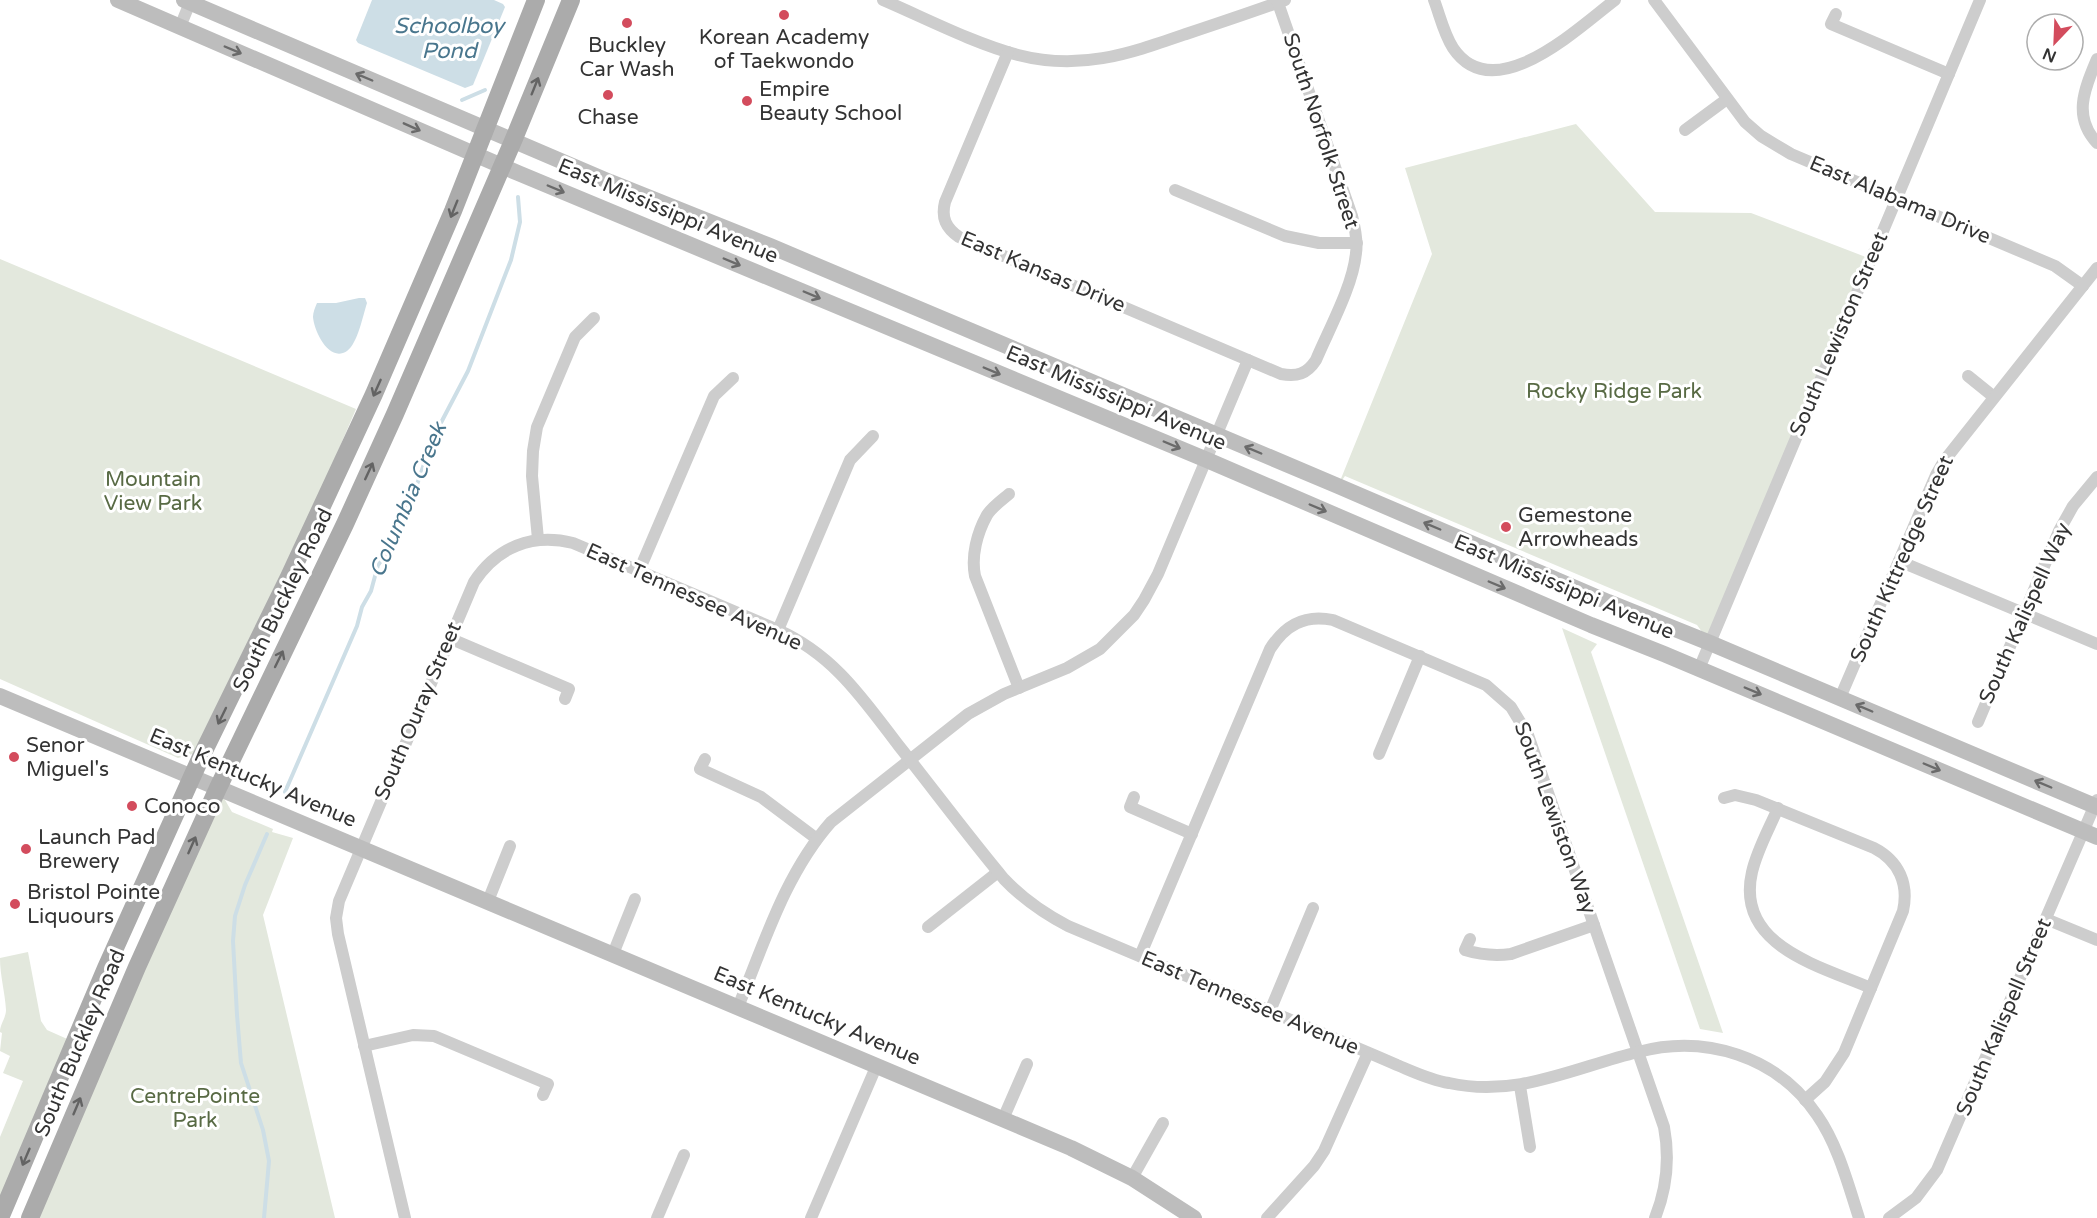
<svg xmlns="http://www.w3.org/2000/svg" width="2097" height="1218" font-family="'Varela Round',sans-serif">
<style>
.green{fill:#e3e8dd}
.water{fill:#cddee6}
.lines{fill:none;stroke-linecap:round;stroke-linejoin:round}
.stream{stroke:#cddee6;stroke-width:4}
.street{stroke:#cdcdcd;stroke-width:12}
.secondary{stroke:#bdbdbd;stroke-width:16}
.primary{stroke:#ababab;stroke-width:18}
.oneway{stroke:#6a6a6a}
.oneway2{stroke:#636363}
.poi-dot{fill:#d34c5d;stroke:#fff;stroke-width:2}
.labels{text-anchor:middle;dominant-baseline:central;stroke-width:6;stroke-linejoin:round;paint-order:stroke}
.poi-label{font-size:21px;fill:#333;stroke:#fff;text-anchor:start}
.street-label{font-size:21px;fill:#333;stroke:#fff}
.park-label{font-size:21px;fill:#586a44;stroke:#fff}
.water-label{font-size:22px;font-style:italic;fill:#49768d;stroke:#fff}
</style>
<rect width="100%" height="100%" fill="#fff"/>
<g class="green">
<path d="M1576 124 1655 212 1751 213 1871 259 1710 643 1697 625 1345 476 1338 486 1432 254 1405 168Z"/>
<path d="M0 259 356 409 314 507 193 754 178 758 0 679Z"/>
<path d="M1562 628 1597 644 1591 652 1723 1033 1700 1029Z"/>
<path d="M218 788 232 812 273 829 272 832 293 838 263 915 335 1218H30Z"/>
<path d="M28 952 41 1021 47 1030 74 1042 0 1218V1137L23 1081 3 1073 10 1056 0 1051 2 1033 0 1032C0 1024 6 1018 6 1010 5 992 0 976 0 958Z"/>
</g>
<g class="water">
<path d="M372 0H494L503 4 505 7 473 85 465 88 358 43 356 40Z"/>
<path d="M359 298H365L367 303C363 315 358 343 347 351 329 363 314 331 313 317 313 312 315 308 317 303H336Z"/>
</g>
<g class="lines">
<g class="stream">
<path d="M462 100 485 90"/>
<path d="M285 792 357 626 362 607 371 591 378 565 387 553 413 496 433 438 468 371 511 260 520 222 518 197"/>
<path d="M264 1218 269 1161 263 1130 241 1063 237 1015 233 941 235 916 245 885 267 834"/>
</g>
<g class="street">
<path d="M883 0C925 18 973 43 1018 55 1080 71 1128 54 1186 34 1219 23 1252 12 1285 0"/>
<path d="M1434 0C1440 16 1444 34 1453 48 1494 109 1578 28 1615 0"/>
<path d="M1654 0 1745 122 1761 136 1791 154 2055 266 2083 286"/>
<path d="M1836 14 1831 24 1949 74"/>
<path d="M180 27 191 0"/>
<path d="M1008 52 945 202C941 218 946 228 959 237L1281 374C1297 377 1307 374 1316 360 1329 329 1353 286 1356 253 1358 241 1355 228 1352 216L1277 0"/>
<path d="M2097 59C2085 88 2072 116 2097 143"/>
<path d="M1685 130 1727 99"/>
<path d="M1175 190 1285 236 1319 243H1357"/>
<path d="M1968 376 1994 397"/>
<path d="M1009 494C1002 500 992 507 987 515 977 533 971 556 975 576L1019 688"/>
<path d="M538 539 532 476 533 451 537 427 575 337 594 318"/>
<path d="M1899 561 2097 644"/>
<path d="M639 571 714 396 733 378"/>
<path d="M778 630 850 460 873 436"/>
<path d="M449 638 569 689 565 699"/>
<path d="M1699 669 1980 0"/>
<path d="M1840 698 1936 475 1944 461 2097 268"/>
<path d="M1978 722 2059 531 2073 506 2097 477"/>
<path d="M1379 754 1420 656"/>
<path d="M705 759 700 769 761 797 817 839"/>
<path d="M1134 797 1130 807 1192 834"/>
<path d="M1724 798 1735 795 1756 800 1874 848C1899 861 1909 884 1903 911L1844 1053 1825 1082 1805 1100"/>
<path d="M1778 808C1769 829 1757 850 1752 872 1735 946 1820 966 1871 988"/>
<path d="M488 901 510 846"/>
<path d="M2046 919 2097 940"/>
<path d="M928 927 998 872"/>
<path d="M1470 939 1465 950C1481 955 1495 956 1511 954L1594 925"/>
<path d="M613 954 635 899"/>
<path d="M1140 956 1270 649C1285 625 1305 614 1333 620L1486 685 1511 707 1528 735 1664 1127C1670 1159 1667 1188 1655 1218"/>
<path d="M738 1007C764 944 785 874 831 822L968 714 1004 694 1067 668 1100 649 1134 615 1144 600 1158 574 1248 360"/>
<path d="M1270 1011 1313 908"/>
<path d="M364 1046 413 1035 434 1036 548 1084 543 1095"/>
<path d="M1520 1086 1530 1147"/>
<path d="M1003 1119 1027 1064"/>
<path d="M1132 1178 1163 1123"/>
<path d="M405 1218 338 934 336 918 339 901 474 582C497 547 532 533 573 543L778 630C834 655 863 699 899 746 934 790 968 836 1004 879 1023 899 1043 913 1068 926 1153 962 1239 998 1324 1034 1348 1044 1372 1054 1397 1065 1414 1072 1430 1080 1449 1083 1517 1098 1573 1068 1638 1052 1705 1034 1777 1056 1817 1115 1838 1145 1848 1184 1859 1218"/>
<path d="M657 1218 684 1155"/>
<path d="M811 1218 876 1067"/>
<path d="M1267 1218 1314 1166 1324 1151 1368 1053"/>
<path d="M1889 1218 1916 1198 1937 1170 2097 800"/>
</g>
<g class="secondary">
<path d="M118 0 518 173 1207 460 1591 625 1664 654 2097 837"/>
<path d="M184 0 610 182 770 246 1338 486 1608 602 1710 643 2097 807"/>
<path d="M0 696 1071 1148 1132 1178 1194 1218"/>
</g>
<g class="primary">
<path d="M0 1218 106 968 200 759 289 577 374 394 453 211 536 0"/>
<path d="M30 1218 137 967 218 788 345 524 395 414 513 141 571 0"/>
</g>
</g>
<defs><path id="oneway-shaft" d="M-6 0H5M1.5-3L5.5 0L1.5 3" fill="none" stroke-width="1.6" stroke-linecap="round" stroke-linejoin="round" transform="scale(1.5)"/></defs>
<g class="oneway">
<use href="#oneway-shaft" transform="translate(233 50) rotate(23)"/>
<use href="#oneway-shaft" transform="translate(364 77) rotate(-157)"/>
<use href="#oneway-shaft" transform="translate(412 127) rotate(24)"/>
<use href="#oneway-shaft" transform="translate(556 189) rotate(23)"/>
<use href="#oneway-shaft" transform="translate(732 262) rotate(23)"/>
<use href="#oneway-shaft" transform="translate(812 295) rotate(23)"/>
<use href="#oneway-shaft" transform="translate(992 371) rotate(23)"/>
<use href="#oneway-shaft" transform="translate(1172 445) rotate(23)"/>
<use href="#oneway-shaft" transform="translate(1253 450) rotate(-157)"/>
<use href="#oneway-shaft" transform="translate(1318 508) rotate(23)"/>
<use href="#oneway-shaft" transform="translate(1432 526) rotate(-157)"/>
<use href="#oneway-shaft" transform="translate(1497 585) rotate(23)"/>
<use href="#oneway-shaft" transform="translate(1753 691) rotate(23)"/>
<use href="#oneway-shaft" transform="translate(1864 708) rotate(-157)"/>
<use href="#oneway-shaft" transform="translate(1932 767) rotate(23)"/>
<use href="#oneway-shaft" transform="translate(2043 784) rotate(-157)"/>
</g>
<g class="oneway2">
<use href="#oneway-shaft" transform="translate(535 86) rotate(-68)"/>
<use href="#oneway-shaft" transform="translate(454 209) rotate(112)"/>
<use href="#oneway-shaft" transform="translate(377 388) rotate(114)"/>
<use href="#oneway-shaft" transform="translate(369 471) rotate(-65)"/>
<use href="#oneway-shaft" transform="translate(279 659) rotate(-64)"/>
<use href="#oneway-shaft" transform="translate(222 716) rotate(116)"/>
<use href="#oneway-shaft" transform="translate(192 845) rotate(-66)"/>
<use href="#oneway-shaft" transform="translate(77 1106) rotate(-67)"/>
<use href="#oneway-shaft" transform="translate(26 1157) rotate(113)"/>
</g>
<g class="poi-dot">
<circle cx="784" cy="15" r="6"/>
<circle cx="627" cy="23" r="6"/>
<circle cx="608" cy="95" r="6"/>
<circle cx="747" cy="101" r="6"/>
<circle cx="1506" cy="527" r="6"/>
<circle cx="14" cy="757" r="6"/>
<circle cx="132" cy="806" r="6"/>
<circle cx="26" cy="849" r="6"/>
<circle cx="15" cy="904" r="6"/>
</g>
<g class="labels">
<g class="poi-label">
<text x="784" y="37" text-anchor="middle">Korean Academy<tspan x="784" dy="24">of Taekwondo</tspan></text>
<text x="627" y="45" text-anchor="middle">Buckley<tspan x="627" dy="24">Car Wash</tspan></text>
<text x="759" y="89">Empire<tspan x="759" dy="24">Beauty School</tspan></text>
<text x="608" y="117" text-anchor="middle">Chase</text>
<text x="1518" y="515">Gemestone<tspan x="1518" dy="24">Arrowheads</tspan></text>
<text x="26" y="745">Senor<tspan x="26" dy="24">Miguel's</tspan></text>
<text x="144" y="806">Conoco</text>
<text x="38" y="837">Launch Pad<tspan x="38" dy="24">Brewery</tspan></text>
<text x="27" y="892">Bristol Pointe<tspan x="27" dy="24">Liquours</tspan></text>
</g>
<g class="street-label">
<text transform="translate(1321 131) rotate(72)">South Norfolk Street</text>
<text transform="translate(1900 200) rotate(23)">East Alabama Drive</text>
<text transform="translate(668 211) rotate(23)">East Mississippi Avenue</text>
<text transform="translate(1043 272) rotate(23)">East Kansas Drive</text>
<text transform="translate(1839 334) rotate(-67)">South Lewiston Street</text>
<text transform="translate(1116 398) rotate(23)">East Mississippi Avenue</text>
<text transform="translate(1902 559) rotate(-66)">South Kittredge Street</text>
<text transform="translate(1564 587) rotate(23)">East Mississippi Avenue</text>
<text transform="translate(694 597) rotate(24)">East Tennessee Avenue</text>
<text transform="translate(283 600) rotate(-64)">South Buckley Road</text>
<text transform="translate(2025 613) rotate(-66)">South Kalispell Way</text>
<text transform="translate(418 711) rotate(-67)">South Ouray Street</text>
<text transform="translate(253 778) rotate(23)">East Kentucky Avenue</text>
<text transform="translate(1555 818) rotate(70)">South Lewiston Way</text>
<text transform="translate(1250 1003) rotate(23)">East Tennessee Avenue</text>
<text transform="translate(817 1016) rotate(23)">East Kentucky Avenue</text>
<text transform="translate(2004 1017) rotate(-67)">South Kalispell Street</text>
<text transform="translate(80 1043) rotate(-67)">South Buckley Road</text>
</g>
<g class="park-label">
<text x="1614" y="391">Rocky Ridge Park</text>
<text x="153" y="479">Mountain<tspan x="153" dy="24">View Park</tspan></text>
<text x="195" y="1096">CentrePointe<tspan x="195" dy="24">Park</tspan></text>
</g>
<g class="water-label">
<text x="449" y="26">Schoolboy<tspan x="449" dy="25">Pond</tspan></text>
<text transform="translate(408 500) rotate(-67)">Columbia Creek</text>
</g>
</g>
<g transform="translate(2055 42) rotate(203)"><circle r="28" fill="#ffffff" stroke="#adadad" stroke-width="1.5"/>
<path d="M0-4.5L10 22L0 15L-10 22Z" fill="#d34c5d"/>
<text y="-9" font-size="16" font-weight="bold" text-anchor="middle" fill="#333333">N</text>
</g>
</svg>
